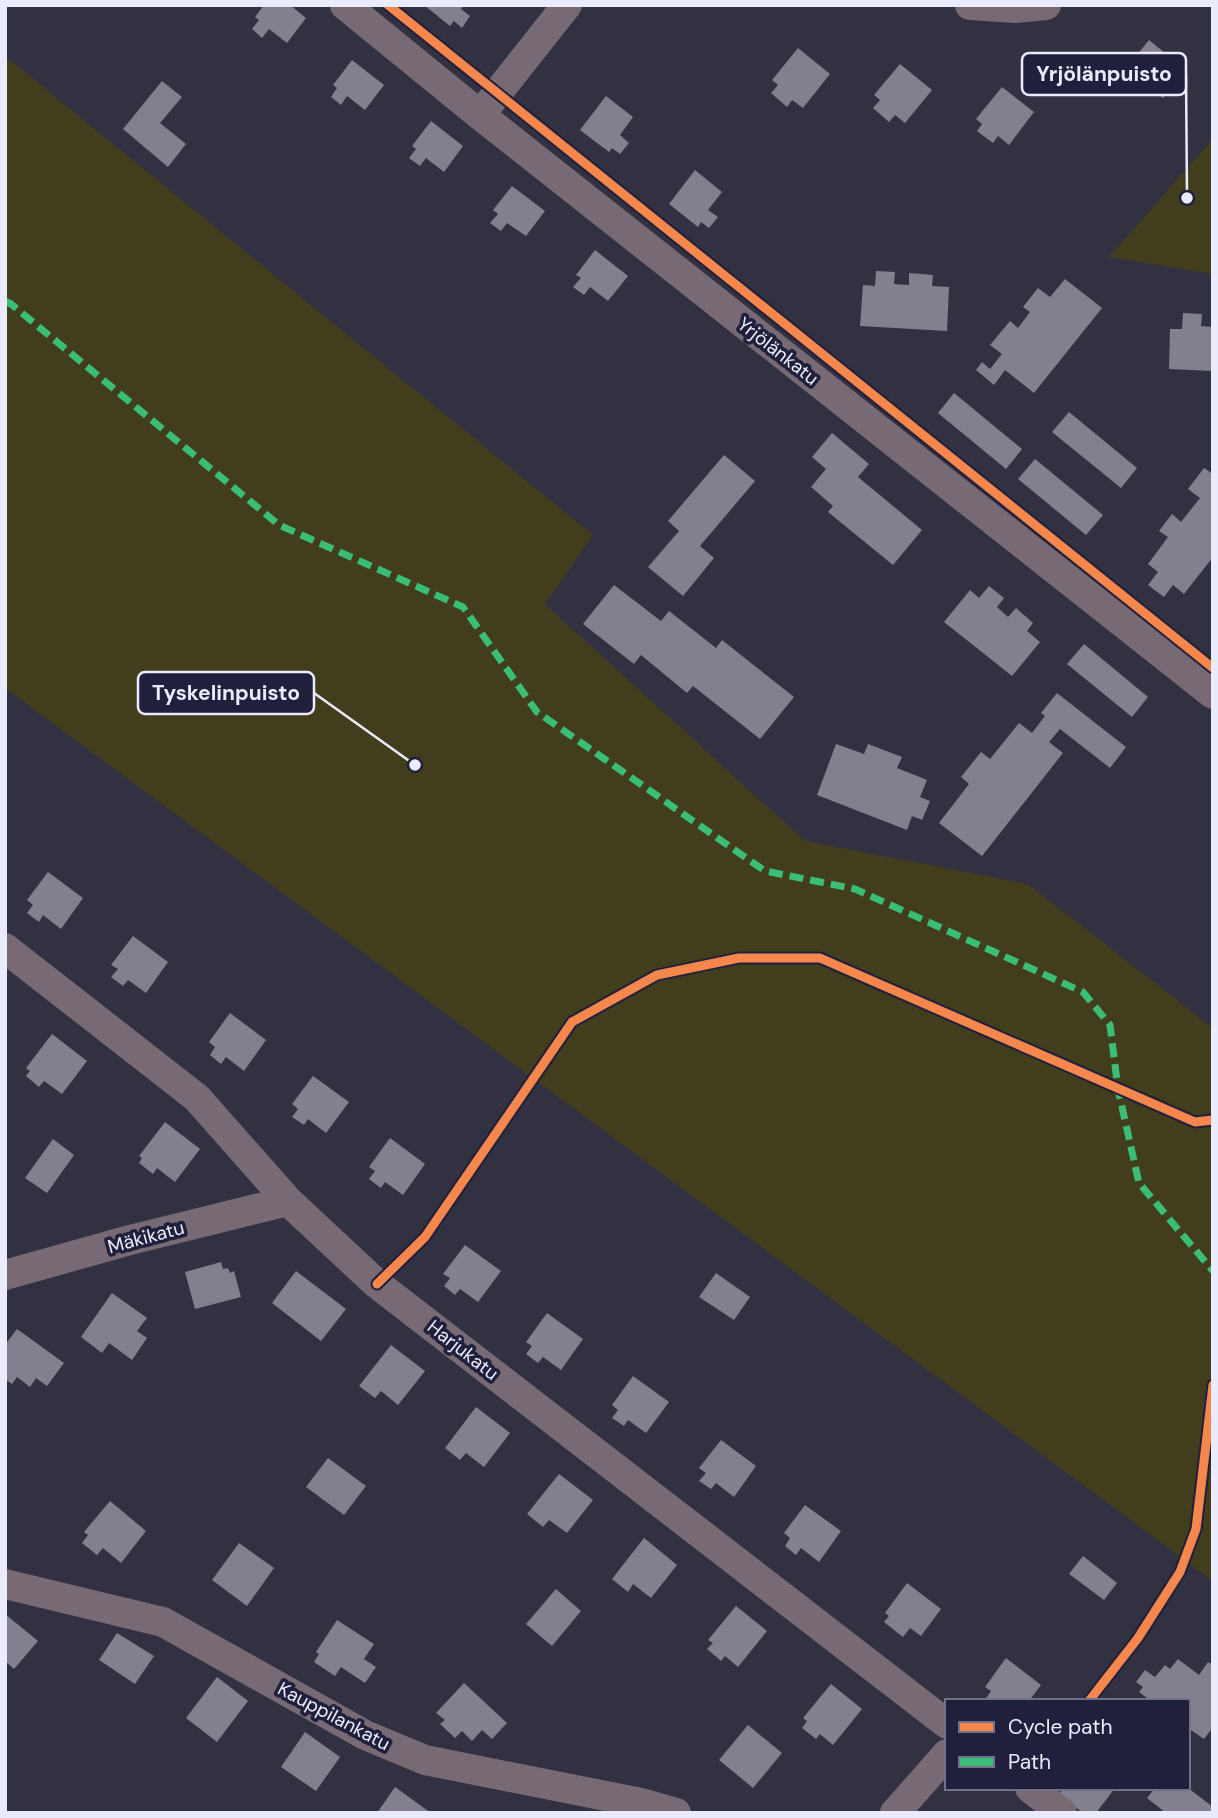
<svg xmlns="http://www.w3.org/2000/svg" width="1218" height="1818" font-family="'DM Sans',sans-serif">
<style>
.green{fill:#423e1d}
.building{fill:#82808e}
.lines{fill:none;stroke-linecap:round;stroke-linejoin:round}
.minor{stroke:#786a75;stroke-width:30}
.quiet{stroke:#3abd76;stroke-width:7;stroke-dasharray:14 7;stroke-linecap:butt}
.cycleway-casing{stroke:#20203d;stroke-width:13}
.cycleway{stroke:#f5874c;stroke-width:9}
.labels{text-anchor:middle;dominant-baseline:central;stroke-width:7;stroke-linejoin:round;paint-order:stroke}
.street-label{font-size:19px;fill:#eaebfc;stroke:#20203d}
.leader{fill:none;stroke:#eaebfc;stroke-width:2.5}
.callout-dot{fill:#eaebfc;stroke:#20203d;stroke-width:2.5}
.callout{fill:#20203d;stroke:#eaebfc;stroke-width:2.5}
.callout-label{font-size:21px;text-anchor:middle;font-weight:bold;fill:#eaebfc}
</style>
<rect width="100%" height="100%" fill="#313141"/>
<g class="green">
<path d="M5 56 593 535 545 604 805 841 1028 884 1213 1028V1581L5 688Z"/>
<path d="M1213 139V274L1109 257Z"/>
</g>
<g class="building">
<path d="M264 5H290L306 18 287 43 269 29 262 38 252 29 259 20 255 17Z"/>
<path d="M424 5H464L461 9 470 16 462 28 454 21 450 26Z"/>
<path d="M1149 40 1176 62 1167 73 1177 80 1163 98 1154 91 1151 96 1122 73Z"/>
<path d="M798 48 830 74 803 108 792 100 787 107 771 93 778 85 772 80Z"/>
<path d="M352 60 384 85 365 110 347 96 341 105 331 97 337 88 333 85Z"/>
<path d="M900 64 932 90 905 123 895 115 889 122 873 108 880 100 874 95Z"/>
<path d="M162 81 182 97 160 123 186 144 168 167 123 129Z"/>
<path d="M1002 87 1034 112 1009 145 998 136 993 143 977 131 982 124 976 119Z"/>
<path d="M606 96 633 117 620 135 629 143 620 154 612 148 609 152 580 130Z"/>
<path d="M431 121 463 146 444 172 426 158 420 166 409 158 416 149 412 146Z"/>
<path d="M695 170 722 192 708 210 718 217 709 228 701 222 698 227 669 204Z"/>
<path d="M512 186 545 211 526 236 507 223 501 231 490 223 498 214 493 210Z"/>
<path d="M595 250 628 276 608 301 590 287 584 295 573 287 581 278 576 275Z"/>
<path d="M876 271 895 272 894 284 909 285V273L933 275 932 286 949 287 947 331 860 326 863 285 875 286Z"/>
<path d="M1065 279 1102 308 1034 393 1005 370 994 385 976 370 982 362 990 369 1002 354 990 345 1010 321 1018 328 1030 312 1023 307 1038 288 1050 297Z"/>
<path d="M1183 313 1202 314 1201 326 1213 327V371L1169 369 1170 329H1182Z"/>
<path d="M954 393 1022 449 1006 469 938 413Z"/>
<path d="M1069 412 1137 468 1121 488 1052 432Z"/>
<path d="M832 433 869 464 858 477 922 530 893 565 828 512 833 506 811 487 826 469 812 457Z"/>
<path d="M724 455 755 481 700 546 714 558 683 596 648 567 679 531 668 521Z"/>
<path d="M1035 459 1103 515 1086 535 1018 479Z"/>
<path d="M1204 468 1213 474V557L1184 594 1173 585 1164 597 1148 585 1158 572 1148 564 1168 537 1159 531 1172 514 1181 522 1200 498 1188 489Z"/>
<path d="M614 585 661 621 669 611 716 648 722 640 794 697 760 739 693 686 687 693 641 655 634 664 583 624Z"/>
<path d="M989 586 1004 598 997 607 1008 617 1016 608 1033 623 1027 631 1040 642 1012 676 944 622 970 590 979 598Z"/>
<path d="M1084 644 1148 697 1132 717 1067 664Z"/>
<path d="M1057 693 1126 747 1110 768 1060 729 1049 742 1063 753 982 856 939 823 969 784 961 777 981 752 990 759 1019 723 1032 733 1045 716 1041 713Z"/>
<path d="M836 744 864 754 868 744 902 757 897 768 927 780 920 797 930 801 922 820 912 816 907 830 817 795Z"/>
<path d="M48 872 83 898 61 929 43 915 39 922 27 913 33 905 27 900Z"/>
<path d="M133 936 168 962 146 993 128 980 123 986 111 977 118 969 111 965Z"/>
<path d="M230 1013 266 1040 244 1071 226 1057 221 1064 210 1055 215 1047 209 1042Z"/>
<path d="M52 1034 87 1061 62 1094 44 1081 39 1087 26 1076 30 1071 26 1068Z"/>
<path d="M313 1076 349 1102 326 1133 308 1119 304 1125 292 1117 298 1109 292 1104Z"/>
<path d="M165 1122 200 1149 175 1182 157 1168 153 1174 139 1163 142 1158 139 1156Z"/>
<path d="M390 1138 425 1164 403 1195 385 1182 381 1188 369 1179 375 1171 369 1167Z"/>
<path d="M53 1139 74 1155 47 1193 25 1178Z"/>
<path d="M465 1245 501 1271 478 1302 460 1289 455 1295 444 1286 450 1278 443 1274Z"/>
<path d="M221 1262 223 1269 228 1268 230 1273 234 1271 241 1297 195 1309 185 1272Z"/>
<path d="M296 1271 346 1309 321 1341 272 1303Z"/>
<path d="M716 1273 750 1297 734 1320 699 1297Z"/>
<path d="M112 1293 147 1318 137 1331 147 1338 132 1360 109 1343 102 1353 81 1337Z"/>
<path d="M547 1313 583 1339 561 1370 543 1357 538 1363 526 1354 532 1346 526 1342Z"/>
<path d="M17 1329 64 1363 47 1386 36 1378 30 1387 17 1377 12 1384 5 1379V1345Z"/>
<path d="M391 1345 425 1371 398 1405 381 1391 375 1398 359 1386Z"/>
<path d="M633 1376 669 1402 646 1433 628 1420 624 1426 612 1418 618 1410 612 1405Z"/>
<path d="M476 1407 510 1433 484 1467 466 1453 460 1460 445 1448Z"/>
<path d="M721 1440 756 1466 734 1497 716 1483 711 1489 699 1481 706 1473 699 1468Z"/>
<path d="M328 1458 366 1486 344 1515 306 1487Z"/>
<path d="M559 1474 593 1500 567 1533 549 1520 543 1527 527 1514Z"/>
<path d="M110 1501 146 1531 121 1563 103 1548 97 1555 82 1543 88 1535 84 1532Z"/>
<path d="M805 1505 841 1531 819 1562 801 1548 796 1555 785 1546 790 1538 784 1533Z"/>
<path d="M644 1538 677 1565 651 1598 633 1584 628 1592 612 1579Z"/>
<path d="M239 1543 274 1568 247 1606 212 1580Z"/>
<path d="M1083 1556 1117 1583 1104 1600 1069 1574Z"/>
<path d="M907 1583 941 1609 921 1636 910 1628 903 1637 884 1622 889 1616 885 1613Z"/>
<path d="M556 1589 581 1611 552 1646 526 1624Z"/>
<path d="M736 1606 767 1631 738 1667 725 1656 721 1661 707 1649 713 1643 708 1640Z"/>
<path d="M5 1614 38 1641 14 1669 5 1661Z"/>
<path d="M337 1620 374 1644 364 1659 376 1667 365 1683 341 1667 335 1676 314 1662 319 1654 316 1652Z"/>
<path d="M117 1633 154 1656 135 1684 99 1660Z"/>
<path d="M1006 1658 1041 1685 1029 1701 985 1700 991 1691 985 1687Z"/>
<path d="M1178 1659 1199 1675 1208 1662 1213 1665V1727L1204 1739 1188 1728V1701H1151L1139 1692 1143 1687 1136 1682 1145 1670 1155 1677 1165 1665 1170 1669Z"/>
<path d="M217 1677 248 1701 217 1742 186 1718Z"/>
<path d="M464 1683 507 1723 492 1739 482 1730 472 1741 462 1731 455 1738 440 1724 445 1720 436 1713Z"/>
<path d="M831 1684 862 1709 833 1745 820 1734 816 1739 802 1728 807 1721 803 1718Z"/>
<path d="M748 1725 782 1753 753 1788 719 1760Z"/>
<path d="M305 1732 340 1757 316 1791 281 1767Z"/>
<path d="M395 1787 431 1813H377Z"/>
<path d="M1063 1788H1115L1096 1813H1083L1059 1794Z"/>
<path d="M1155 1788H1188L1213 1807V1813H1166L1147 1798Z"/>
</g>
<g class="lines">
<g class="minor">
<path d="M345 5 480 115 1213 694"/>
<path d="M970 5 1015 8 1046 5"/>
<path d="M480 115 567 5"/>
<path d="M5 948 197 1098 288 1201 377 1284 947 1724"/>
<path d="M5 1275 130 1240 288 1201"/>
<path d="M5 1584 163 1622 365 1735 425 1760 641 1803 676 1813"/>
<path d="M1030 1788 1062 1813"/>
<path d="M895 1813 947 1754"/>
</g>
<path class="quiet" d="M5 301 11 304 279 525 463 607 537 712 765 871 855 889 1083 992 1110 1025 1118 1089 1139 1183 1213 1271"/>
<defs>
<g id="cycleway">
<path d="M388 5 1213 668"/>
<path d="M377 1284 425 1237 572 1022 657 975 739 958H820L1195 1122 1213 1120"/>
<path d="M1089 1701 1138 1638 1180 1572 1196 1529 1213 1385"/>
</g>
</defs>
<use href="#cycleway" class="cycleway-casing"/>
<use href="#cycleway" class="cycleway"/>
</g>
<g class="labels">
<g class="street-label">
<text transform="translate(778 351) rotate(38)">Yrjölänkatu</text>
<text transform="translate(146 1237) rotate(-15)">Mäkikatu</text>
<text transform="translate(463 1350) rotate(38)">Harjukatu</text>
<text transform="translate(334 1716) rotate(28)">Kauppilankatu</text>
</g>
</g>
<path class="leader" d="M1187 198L1186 74M415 765L314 693"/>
<g class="callout-dot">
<circle cx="1187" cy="198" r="7"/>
<circle cx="415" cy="765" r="7"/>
</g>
<g class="callout">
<rect x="1022" y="53" width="164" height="42" rx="7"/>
<rect x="138" y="672" width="176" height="42" rx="7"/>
</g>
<g class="callout-label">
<text x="1104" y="81">Yrjölänpuisto</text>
<text x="226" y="700">Tyskelinpuisto</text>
</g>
<rect width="1218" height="1818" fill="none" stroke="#eaebfc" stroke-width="14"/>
<rect x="945" y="1699" width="245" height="91" fill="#20203d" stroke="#717189" stroke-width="2"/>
<rect x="959" y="1722" width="35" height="10" fill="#f5874c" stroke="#717189" stroke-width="2"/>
<text x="1008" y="1734" font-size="21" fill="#eaebfc">Cycle path</text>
<rect x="959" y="1757" width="35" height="10" fill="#3abd76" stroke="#717189" stroke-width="2"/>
<text x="1008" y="1769" font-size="21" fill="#eaebfc">Path</text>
</svg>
